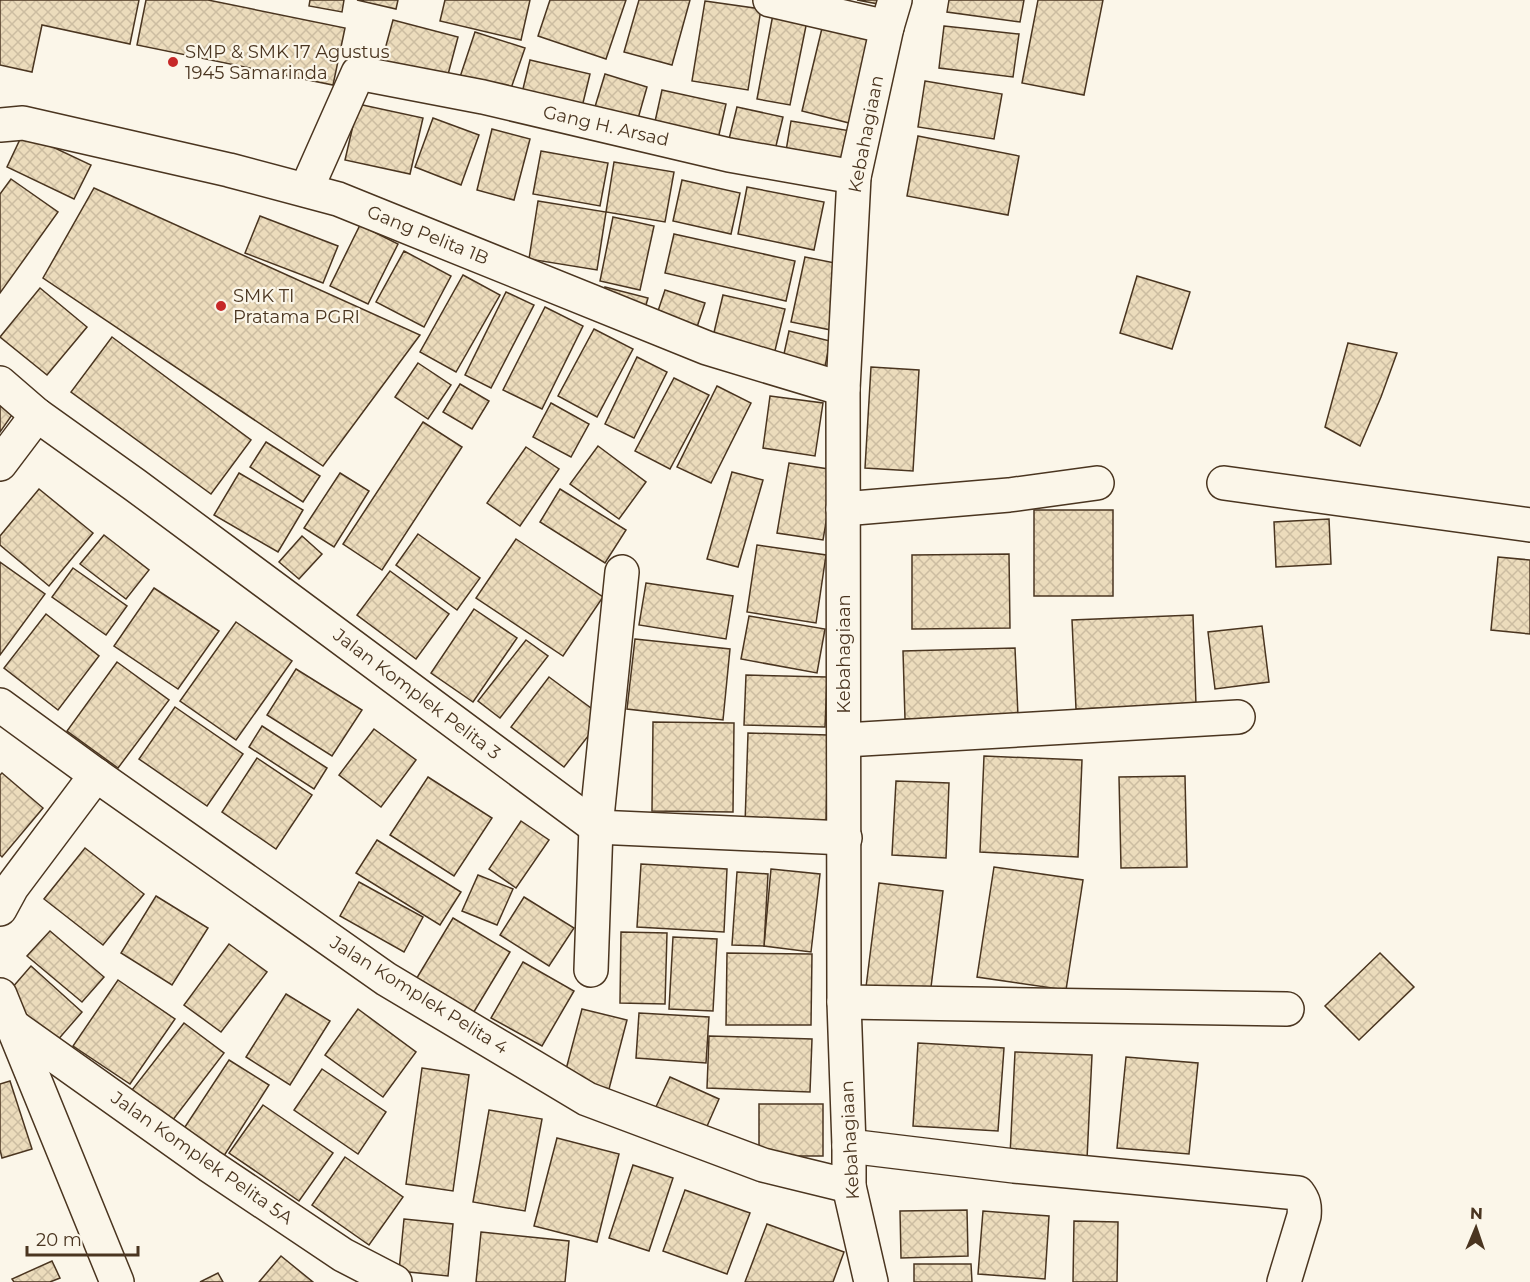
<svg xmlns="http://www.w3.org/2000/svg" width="1530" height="1282" font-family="Montserrat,sans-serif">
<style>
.building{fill:url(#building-cross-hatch);stroke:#4a3520;stroke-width:1.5}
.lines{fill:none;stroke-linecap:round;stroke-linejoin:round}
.street-casing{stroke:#4a3520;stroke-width:36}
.street{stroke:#fbf6e9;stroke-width:33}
.poi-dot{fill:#c62828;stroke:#fbf6e9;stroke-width:2}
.labels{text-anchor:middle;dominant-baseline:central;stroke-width:4.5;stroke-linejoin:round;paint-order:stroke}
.poi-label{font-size:18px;fill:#4a3520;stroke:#fbf6e9;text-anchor:start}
.street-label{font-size:18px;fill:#4a3520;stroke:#fbf6e9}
</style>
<defs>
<pattern id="building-cross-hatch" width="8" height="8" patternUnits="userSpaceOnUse" patternTransform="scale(1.5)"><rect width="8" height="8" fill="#ecdcbc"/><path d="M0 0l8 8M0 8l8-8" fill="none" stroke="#ccbda1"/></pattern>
</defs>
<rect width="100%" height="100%" fill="#fbf6e9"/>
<g class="building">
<path d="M0 0H139L130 44 42 25 32 72 0 65Z"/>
<path d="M146 0H208L345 28 333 85 137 45Z"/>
<path d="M310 0H344L342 12 309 6Z"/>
<path d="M357 0H398L396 9Z"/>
<path d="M445 0H530L521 40 440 21Z"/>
<path d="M550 0H626L606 59 538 36Z"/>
<path d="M639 0H690L672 65 624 52Z"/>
<path d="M857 0H890L889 6Z"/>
<path d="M949 0H1024L1020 22 947 12Z"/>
<path d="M1038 0H1103L1084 95 1022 83Z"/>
<path d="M705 1 761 9 748 90 692 81Z"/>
<path d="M774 9 808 16 790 105 757 99Z"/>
<path d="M393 20 458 37 446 82 381 64Z"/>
<path d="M823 24 875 36 853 124 802 111Z"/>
<path d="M944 26 1019 34 1013 77 939 68Z"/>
<path d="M475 32 525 48 508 97 459 80Z"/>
<path d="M530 60 590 74 582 107 522 93Z"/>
<path d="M605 74 647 87 637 122 594 110Z"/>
<path d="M925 81 1002 94 994 139 918 127Z"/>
<path d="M662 90 726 104 718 139 654 126Z"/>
<path d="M358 104 423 118 410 174 345 160Z"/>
<path d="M737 107 783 117 774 154 728 143Z"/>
<path d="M433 118 479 135 461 185 415 167Z"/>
<path d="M791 121 851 131 845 168 785 157Z"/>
<path d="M492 129 530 139 514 200 477 190Z"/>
<path d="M23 133 91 165 74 199 7 167Z"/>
<path d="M918 136 1019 156 1008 215 907 196Z"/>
<path d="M541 151 608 163 600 206 533 194Z"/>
<path d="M614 162 674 172 665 222 606 212Z"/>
<path d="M11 179 58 212 0 293V194Z"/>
<path d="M682 180 740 193 731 234 673 221Z"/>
<path d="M747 187 824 202 814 250 738 234Z"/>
<path d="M94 188 420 335 323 466 43 278Z"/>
<path d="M538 201 606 212 597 270 529 259Z"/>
<path d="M260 216 338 246 323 283 245 253Z"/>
<path d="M613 217 654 226 640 290 600 281Z"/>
<path d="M360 225 398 244 368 304 330 286Z"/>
<path d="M674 234 795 261 786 301 665 273Z"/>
<path d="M404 251 451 276 424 327 376 302Z"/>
<path d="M805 257 845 265 831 330 791 322Z"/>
<path d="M463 275 500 295 456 372 420 352Z"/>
<path d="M1137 276 1190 292 1172 349 1120 333Z"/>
<path d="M605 287 648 298 643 315 601 305Z"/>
<path d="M40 288 87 327 47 375 0 337Z"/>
<path d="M665 290 705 303 693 339 653 326Z"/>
<path d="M506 292 534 305 491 388 465 375Z"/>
<path d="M723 295 785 309 772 363 710 349Z"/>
<path d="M545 307 583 326 542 409 503 390Z"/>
<path d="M594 329 633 349 597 417 558 396Z"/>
<path d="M789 331 830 341 824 372 782 363Z"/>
<path d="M112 337 251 440 211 494 71 392Z"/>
<path d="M1348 343 1397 353 1381 397 1360 446 1325 427Z"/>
<path d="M637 357 667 372 634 438 605 424Z"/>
<path d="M418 363 451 385 428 419 395 397Z"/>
<path d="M871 367 919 370 913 471 865 468Z"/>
<path d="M674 378 709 395 670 469 635 451Z"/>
<path d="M460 384 489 401 472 429 443 412Z"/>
<path d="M717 386 751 403 711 483 677 467Z"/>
<path d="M770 396 823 403 815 456 763 448Z"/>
<path d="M0 403 14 412 0 432Z"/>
<path d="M551 403 589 424 571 457 533 437Z"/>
<path d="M423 422 462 447 382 570 343 544Z"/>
<path d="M266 442 320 476 303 502 250 467Z"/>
<path d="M598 446 646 482 619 519 570 484Z"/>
<path d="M526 447 559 469 520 526 487 503Z"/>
<path d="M789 463 835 470 823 540 777 533Z"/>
<path d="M732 472 763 480 738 567 707 559Z"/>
<path d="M239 473 303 510 278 552 214 515Z"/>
<path d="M340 473 369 491 334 547 304 528Z"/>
<path d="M39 489 93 533 49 586 0 545V536Z"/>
<path d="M560 489 626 530 605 563 540 522Z"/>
<rect x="1034" y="510" width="79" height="86"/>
<path d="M1329 519 1331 564 1276 567 1274 522Z"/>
<path d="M418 534 480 578 457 610 396 565Z"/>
<path d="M104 535 149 570 126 599 80 564Z"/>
<path d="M302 536 322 554 299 579 279 562Z"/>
<path d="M516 539 603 597 563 656 476 598Z"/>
<path d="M757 545 826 555 816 623 747 612Z"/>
<path d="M1009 554 1010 628 912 629V555Z"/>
<path d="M1498 557 1530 560V634L1491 630Z"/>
<path d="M0 562 45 594 0 655Z"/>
<path d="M73 568 127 606 106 635 52 597Z"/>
<path d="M390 571 449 614 416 659 357 615Z"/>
<path d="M646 583 733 596 726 639 639 625Z"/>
<path d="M154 588 219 631 178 689 114 646Z"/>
<path d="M474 609 517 638 473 702 431 673Z"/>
<path d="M46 614 99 656 58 710 4 668Z"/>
<path d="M1193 615 1196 705 1076 709 1072 620Z"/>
<path d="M749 616 825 629 817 673 741 659Z"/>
<path d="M236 622 292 661 236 740 180 701Z"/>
<path d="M1262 626 1269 682 1215 689 1208 632Z"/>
<path d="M635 639 730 649 723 720 627 709Z"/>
<path d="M526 640 548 656 500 718 478 701Z"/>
<path d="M1015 648 1018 716 905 719 903 651Z"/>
<path d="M117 662 169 700 118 768 67 731Z"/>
<path d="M296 669 362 710 332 756 267 715Z"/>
<path d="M746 675 827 677 825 727 744 725Z"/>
<path d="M549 677 603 717 564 767 511 727Z"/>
<path d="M175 707 243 754 207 806 139 759Z"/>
<path d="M653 722 734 723 733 812 652 811Z"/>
<path d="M262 726 327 768 314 789 249 747Z"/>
<path d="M374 729 416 760 381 807 339 775Z"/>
<path d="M748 733 828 735 826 826 745 824Z"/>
<path d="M984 756 1082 760 1078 857 980 852Z"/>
<path d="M257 758 312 795 276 849 222 812Z"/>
<path d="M2 773 43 808 2 857 0 855V775Z"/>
<path d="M1185 776 1187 867 1121 868 1119 777Z"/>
<path d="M428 777 492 818 454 876 390 835Z"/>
<path d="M896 781 949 783 946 858 892 855Z"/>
<path d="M521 821 549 840 516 888 489 869Z"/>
<path d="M377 840 461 892 440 925 356 873Z"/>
<path d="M85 848 144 894 103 945 44 899Z"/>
<path d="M641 864 727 869 724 932 637 927Z"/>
<path d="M994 867 1083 880 1066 990 977 977Z"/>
<path d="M771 869 820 874 811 952 764 946Z"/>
<path d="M737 872 768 874 764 946 732 945Z"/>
<path d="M478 875 513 889 497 925 462 911Z"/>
<path d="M359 882 423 917 404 952 340 916Z"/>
<path d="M879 883 943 891 929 1003 865 995Z"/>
<path d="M156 896 208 928 172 985 121 953Z"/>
<path d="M524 897 574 928 549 966 500 935Z"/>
<path d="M453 918 510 952 472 1015 415 981Z"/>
<path d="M50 931 104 977 82 1002 27 956Z"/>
<path d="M621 932 667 933 665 1004 620 1003Z"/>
<path d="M673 937 717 939 713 1011 669 1009Z"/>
<path d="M229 944 267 972 221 1032 184 1005Z"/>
<path d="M727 953 812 954 811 1025H726Z"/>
<path d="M1380 953 1414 987 1359 1040 1325 1006Z"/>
<path d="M523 962 574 991 542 1046 491 1018Z"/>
<path d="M31 966 82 1012 56 1042 5 996Z"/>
<path d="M118 980 175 1019 130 1084 73 1046Z"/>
<path d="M286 994 330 1021 290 1085 246 1057Z"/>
<path d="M358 1009 416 1052 383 1097 325 1055Z"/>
<path d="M582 1009 627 1020 609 1089 564 1077Z"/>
<path d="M639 1013 709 1017 706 1063 636 1058Z"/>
<path d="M184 1023 224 1053 172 1121 132 1090Z"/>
<path d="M709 1036 812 1039 810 1092 707 1088Z"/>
<path d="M918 1043 1004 1048 998 1131 913 1126Z"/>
<path d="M1015 1052 1092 1055 1087 1159 1010 1156Z"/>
<path d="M1126 1057 1198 1063 1189 1154 1117 1148Z"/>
<path d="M229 1060 269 1085 222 1159 181 1133Z"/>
<path d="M422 1068 469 1075 453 1191 406 1184Z"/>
<path d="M322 1069 386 1112 358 1154 294 1110Z"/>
<path d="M670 1077 719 1099 704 1133 654 1111Z"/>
<path d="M10 1081 32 1149 2 1158 0 1150V1084Z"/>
<rect x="759" y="1104" width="64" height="52"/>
<path d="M263 1105 333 1153 299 1201 229 1153Z"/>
<path d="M489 1110 542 1119 525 1211 473 1202Z"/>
<path d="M557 1138 619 1154 597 1242 534 1226Z"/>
<path d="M345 1157 403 1197 369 1245 312 1205Z"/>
<path d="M633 1165 673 1178 649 1251 609 1238Z"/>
<path d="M685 1190 750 1213 727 1274 663 1251Z"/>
<path d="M967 1210 968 1256 901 1258 900 1211Z"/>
<path d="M983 1211 1049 1216 1045 1279 978 1274Z"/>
<path d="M404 1219 453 1224 448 1276 399 1271Z"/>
<path d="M1074 1221 1118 1222 1117 1282H1073Z"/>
<path d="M767 1224 844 1252 833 1282H745Z"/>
<path d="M481 1232 569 1241 565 1282H476Z"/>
<path d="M281 1256 313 1282H259Z"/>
<path d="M52 1261 60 1278 50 1282H14L12 1279Z"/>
<path d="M914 1264H971L972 1282H914Z"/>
<path d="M218 1273 223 1282H200Z"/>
</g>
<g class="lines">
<defs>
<g id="street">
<path d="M770 0 887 27"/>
<path d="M0 125 23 123 229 170 338 199 707 348 843 389"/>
<path d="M306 190 358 73 483 97 729 155 854 177"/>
<path d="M0 383 37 415 135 485 596 827 845 838"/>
<path d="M0 464 37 415"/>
<path d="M1224 483 1530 525"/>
<path d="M843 509 1009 495 1097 483"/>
<path d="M0 705 96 775 386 979 587 1099 763 1165 849 1186"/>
<path d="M845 740 1238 717"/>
<path d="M0 909 12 887 96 775"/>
<path d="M591 970 596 827 622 572"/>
<path d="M0 995 117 1282"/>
<path d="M844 1002 1287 1009"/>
<path d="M13 1026 210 1166 343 1255 395 1282"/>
<path d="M849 1146 1014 1166 1298 1193C1304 1201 1305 1206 1304 1216L1284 1282"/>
<path d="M871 1282 849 1186V1146L844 1002 843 389 854 177 887 27 895 0"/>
</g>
</defs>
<use href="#street" class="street-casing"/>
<use href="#street" class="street"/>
</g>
<g class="poi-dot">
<circle cx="173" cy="62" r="6"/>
<circle cx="221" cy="306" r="6"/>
</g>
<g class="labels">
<g class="poi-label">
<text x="185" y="52">SMP &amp; SMK 17 Agustus<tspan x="185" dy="21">1945 Samarinda</tspan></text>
<text x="233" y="296">SMK TI<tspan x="233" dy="21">Pratama PGRI</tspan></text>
</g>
<g class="street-label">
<text transform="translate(606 126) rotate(13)">Gang H. Arsad</text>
<text transform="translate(866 134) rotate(-79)">Kebahagiaan</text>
<text transform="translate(428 235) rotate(22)">Gang Pelita 1B</text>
<text transform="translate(844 654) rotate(-90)">Kebahagiaan</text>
<text transform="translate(417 694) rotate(37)">Jalan Komplek Pelita 3</text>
<text transform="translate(419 995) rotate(32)">Jalan Komplek Pelita 4</text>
<text transform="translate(850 1140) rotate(-93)">Kebahagiaan</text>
<text transform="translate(202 1158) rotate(35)">Jalan Komplek Pelita 5A</text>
</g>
</g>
<g transform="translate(1476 1228) rotate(2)" stroke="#fbf6e9" stroke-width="4.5" paint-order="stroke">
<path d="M0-4.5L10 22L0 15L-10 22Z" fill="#4a3520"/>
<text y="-9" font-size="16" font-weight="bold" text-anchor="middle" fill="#4a3520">N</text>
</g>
<path d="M27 1246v9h111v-9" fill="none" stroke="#4a3520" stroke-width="3"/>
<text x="36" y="1246" font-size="18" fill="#4a3520" stroke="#fbf6e9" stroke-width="4.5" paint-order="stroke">20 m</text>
</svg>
